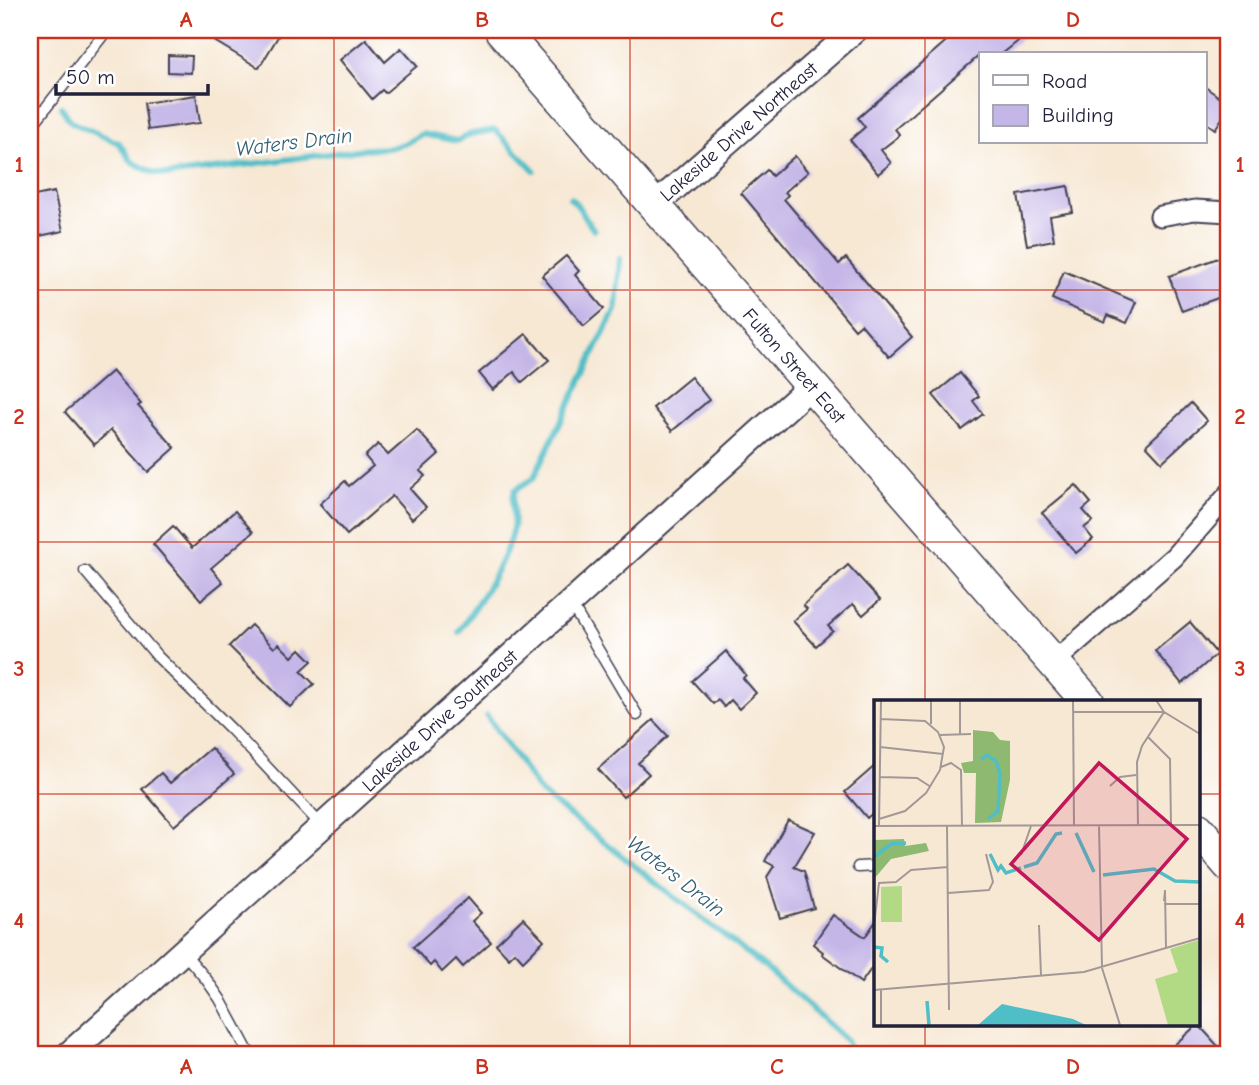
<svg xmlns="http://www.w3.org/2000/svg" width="1259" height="1085" font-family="'Comic Neue',sans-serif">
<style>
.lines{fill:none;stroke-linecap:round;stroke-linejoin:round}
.stream{stroke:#50bec7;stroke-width:6}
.building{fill:#c4b6e7}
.service-casing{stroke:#424052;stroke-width:13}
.minor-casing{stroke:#424052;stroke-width:23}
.tertiary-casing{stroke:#424052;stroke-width:28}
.primary-casing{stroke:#424052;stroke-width:35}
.service{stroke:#fff;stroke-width:10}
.minor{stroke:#fff;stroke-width:19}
.tertiary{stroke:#fff;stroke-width:24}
.primary{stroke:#fff;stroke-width:32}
.grid{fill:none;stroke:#c8321e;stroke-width:2;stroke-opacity:0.55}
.labels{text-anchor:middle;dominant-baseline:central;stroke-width:5;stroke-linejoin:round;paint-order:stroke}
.street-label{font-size:19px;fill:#22223b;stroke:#fff}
.water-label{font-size:21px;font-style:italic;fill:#346073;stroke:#fff}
.inset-river{fill:none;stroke:#50bec7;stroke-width:3.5}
.inset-road{fill:none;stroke:#a29997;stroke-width:2}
.view{fill:#c2185b;fill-opacity:0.15;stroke:#c2185b;stroke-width:3.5}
.inset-edge{fill:none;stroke:#22223b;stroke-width:3.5}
.neatline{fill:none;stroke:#c8321e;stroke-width:2.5}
.grid-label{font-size:23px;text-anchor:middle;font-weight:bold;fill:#c8321e}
</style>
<rect width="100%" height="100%" fill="#fff"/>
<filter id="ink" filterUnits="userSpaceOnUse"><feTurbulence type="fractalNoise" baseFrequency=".0143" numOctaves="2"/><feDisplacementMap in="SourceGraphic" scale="14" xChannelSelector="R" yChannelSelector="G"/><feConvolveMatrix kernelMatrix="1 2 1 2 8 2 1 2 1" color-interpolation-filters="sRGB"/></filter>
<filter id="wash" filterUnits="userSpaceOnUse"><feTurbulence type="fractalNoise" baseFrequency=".00686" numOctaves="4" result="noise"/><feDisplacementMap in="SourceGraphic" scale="28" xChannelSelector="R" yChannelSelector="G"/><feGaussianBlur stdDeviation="1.57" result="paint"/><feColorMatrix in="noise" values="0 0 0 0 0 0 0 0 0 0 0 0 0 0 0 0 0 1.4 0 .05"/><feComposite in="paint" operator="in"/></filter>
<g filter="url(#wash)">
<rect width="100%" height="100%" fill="#f7e8d4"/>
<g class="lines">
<g class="stream">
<path d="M30 85 37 91"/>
<path d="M61 107 71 122 119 143 132 162 154 173 168 175 365 149 390 148 406 143 422 134 457 141 471 134 495 130 534 170"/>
<path d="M570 198C582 207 584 219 594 230"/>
<path d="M459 632C480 599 504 567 513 528 516 515 510 503 515 490L533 479 616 308 620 259"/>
<path d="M487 716 541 793 771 972 846 1040 852 1055"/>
</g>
</g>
<g id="blocks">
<g class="building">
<path d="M196 30H282L259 68Z"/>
<path d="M959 30H1032L1002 54H981L895 129 900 135 881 150 891 163 878 174 850 140 865 127 858 118Z"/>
<path d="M366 39 385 62 401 48 417 66 385 93 382 90 372 99 340 60Z"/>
<path d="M168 55 192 56 191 73 168 72Z"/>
<path d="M1205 87 1229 104V108L1215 129 1205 122Z"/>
<path d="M196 95 200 123 148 130 144 103Z"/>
<path d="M795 156 808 172 785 192 788 195 784 199 839 264 846 258 912 337 889 357 861 324 855 329 741 193 767 170 772 176Z"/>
<path d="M1068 186 1073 212 1050 216 1054 240 1027 245 1018 195Z"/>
<path d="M54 192 63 231 30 238V197Z"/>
<path d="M1229 254V294L1182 311 1169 276Z"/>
<path d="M566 256 579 271 575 275 604 309 584 326 542 276Z"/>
<path d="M1064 271 1136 302 1127 323 1108 315 1105 322 1052 299Z"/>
<path d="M526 334 549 360 522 382 514 372 493 390 479 373Z"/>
<path d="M112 371 141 404 138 406 175 448 148 472 111 430 94 445 65 412Z"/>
<path d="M960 373 979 396 973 401 983 414 962 430 933 395Z"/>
<path d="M691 377 709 400 672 431 653 408Z"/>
<path d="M1191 403 1207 421 1162 462 1146 445Z"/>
<path d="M417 430 439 454 420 471 425 476 410 489 426 507 412 519 392 496 347 535 320 504 345 481 349 486 373 466 365 456 378 444 388 455Z"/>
<path d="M1076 485 1091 503 1083 510 1093 521 1084 528 1093 539 1076 553 1042 513Z"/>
<path d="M235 511 253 532 211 568 223 582 201 600 153 544 173 526 192 548Z"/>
<path d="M848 565 880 600 863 615 853 604 828 626 833 631 816 646 793 621 807 609 803 605Z"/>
<path d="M1190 622 1217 654 1182 684 1155 651Z"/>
<path d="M251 625 274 648 279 644 292 657 300 649 312 661 301 671 314 684 290 707 229 646Z"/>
<path d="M726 651 746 675 743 678 756 693 739 709 731 700 724 707 718 700 713 704 692 681Z"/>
<path d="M653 720 668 736 638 763 649 774 623 797 598 769Z"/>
<path d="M211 748 234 774 174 826 142 789 161 773 170 783Z"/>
<path d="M876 765V810L867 818 845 792Z"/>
<path d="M788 820 815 832 794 867 804 871 814 908 780 918 767 877 774 866 765 861Z"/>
<path d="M468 898 481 913 472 921 491 942 463 967 456 959 442 972 434 962 430 966 413 947Z"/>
<path d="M833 915 865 937 876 921V962L861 983 822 954 823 952 813 944Z"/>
<path d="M523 918 544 940 523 961 515 952 509 958 496 944Z"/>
<path d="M1198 1024 1226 1055H1181L1173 1046Z"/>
</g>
</g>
</g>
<g filter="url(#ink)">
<use href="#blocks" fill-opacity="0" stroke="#424052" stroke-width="2"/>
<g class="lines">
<defs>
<g id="service">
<path d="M30 128 107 30"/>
<path d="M85 571 158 657 232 730 322 826"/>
<path d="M571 604 637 715"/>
<path d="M858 867 876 866"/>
<path d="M184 953 206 979 220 999 250 1055"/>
</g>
<g id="minor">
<path d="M1160 216 1195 210 1229 212"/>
<path d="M1054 662 1174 557 1229 494"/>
</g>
<g id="tertiary">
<path d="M654 206 855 30"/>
<path d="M68 1055 811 386"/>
</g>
<g id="primary">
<path d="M501 30 1088 702"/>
<path d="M1198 829 1229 865"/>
</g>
</defs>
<use href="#service" class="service-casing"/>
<use href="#minor" class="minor-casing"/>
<use href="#tertiary" class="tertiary-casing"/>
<use href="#primary" class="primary-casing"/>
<use href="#service" class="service"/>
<use href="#minor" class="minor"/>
<use href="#tertiary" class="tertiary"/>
<use href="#primary" class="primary"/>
</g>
</g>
<path class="grid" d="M334 30V1055M630 30V1055M925 30V702M30 290H1229M30 542H1229M30 794H876M1198 794H1229M925 1024V1055"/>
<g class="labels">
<g class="street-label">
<text transform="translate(739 132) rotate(-41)">Lakeside Drive Northeast</text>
<text transform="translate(794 366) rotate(49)">Fulton Street East</text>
<text transform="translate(440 721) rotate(-42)">Lakeside Drive Southeast</text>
</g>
<g class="water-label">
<text transform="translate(294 142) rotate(-7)">Waters Drain</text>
<text transform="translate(676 876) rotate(38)">Waters Drain</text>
</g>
</g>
<g transform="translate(874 700)">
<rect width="326" height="326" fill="#f7e8d4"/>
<path d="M28 186V222H7V187ZM325 240V325H294L281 279 304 272 296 249Z" fill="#b2d983"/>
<path d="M99 30 119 32 126 40 136 41V80L127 122 101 123 102 73H90L87 63 99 61ZM30 139 31 146 52 143 55 151 17 159 0 179V140Z" fill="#8db971"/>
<path d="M128 304 199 319 212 325H104Z" fill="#50bec7"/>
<path class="inset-river" d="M107 59 113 55 122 61 126 74 124 111 114 119M202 133 220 172M116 154 124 170 127 166 132 173 147 168M0 157 17 144 32 143M150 167 163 163 182 134 188 133M229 175 280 169 301 181 326 182M0 247 8 248 7 256 14 262M53 301 55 325"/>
<path class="inset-road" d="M57 0V24M199 0 200 125M199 12H290L326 34M86 34V0M66 35 97 34M274 37 296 59 297 125M6 47 69 54M67 67 77 63 87 70 88 126M6 77 43 78 57 87M236 86 246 77 262 75M5 119 31 111 52 93 66 70 70 47 64 32 51 21 7 19M0 126 326 125M5 126 7 0M73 126 75 310M225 126 228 267M264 126 263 62 268 46 290 12 282 0M147 155 157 126M74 193 115 190 119 182 112 154M290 201 291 190 292 248M290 204H326M165 225 167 275M0 226 5 183 22 182 37 170 74 167M228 268 246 325M7 289V325M0 290 210 272 326 238"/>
<path class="view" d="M225 63 313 139 225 240 137 164Z"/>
<rect width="326" height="326" class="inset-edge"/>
</g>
<rect width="1259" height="1085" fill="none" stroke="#fff" stroke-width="77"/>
<rect x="979" y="52" width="228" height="91" fill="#ffffff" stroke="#a7a7b1" stroke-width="2"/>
<rect x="993" y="75" width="35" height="10" fill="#ffffff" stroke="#a7a7b1" stroke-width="2"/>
<text x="1042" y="88" font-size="21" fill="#22223b">Road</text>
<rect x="993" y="105" width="35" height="21" fill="#c4b6e7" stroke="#a7a7b1" stroke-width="2"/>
<text x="1042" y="122" font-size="21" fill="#22223b">Building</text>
<path d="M56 84v10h152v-10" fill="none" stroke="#22223b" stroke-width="3.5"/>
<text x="66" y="84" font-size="21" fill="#22223b" stroke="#ffffff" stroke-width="5" paint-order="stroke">50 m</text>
<rect x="38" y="38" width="1182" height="1008" class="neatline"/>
<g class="grid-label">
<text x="186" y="27">A</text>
<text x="482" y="27">B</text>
<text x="777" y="27">C</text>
<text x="1073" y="27">D</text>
<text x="19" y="172">1</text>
<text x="1240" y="172">1</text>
<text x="19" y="424">2</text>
<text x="1240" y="424">2</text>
<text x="19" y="676">3</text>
<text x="1240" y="676">3</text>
<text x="19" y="928">4</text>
<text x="1240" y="928">4</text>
<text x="186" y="1074">A</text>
<text x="482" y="1074">B</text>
<text x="777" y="1074">C</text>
<text x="1073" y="1074">D</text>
</g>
</svg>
